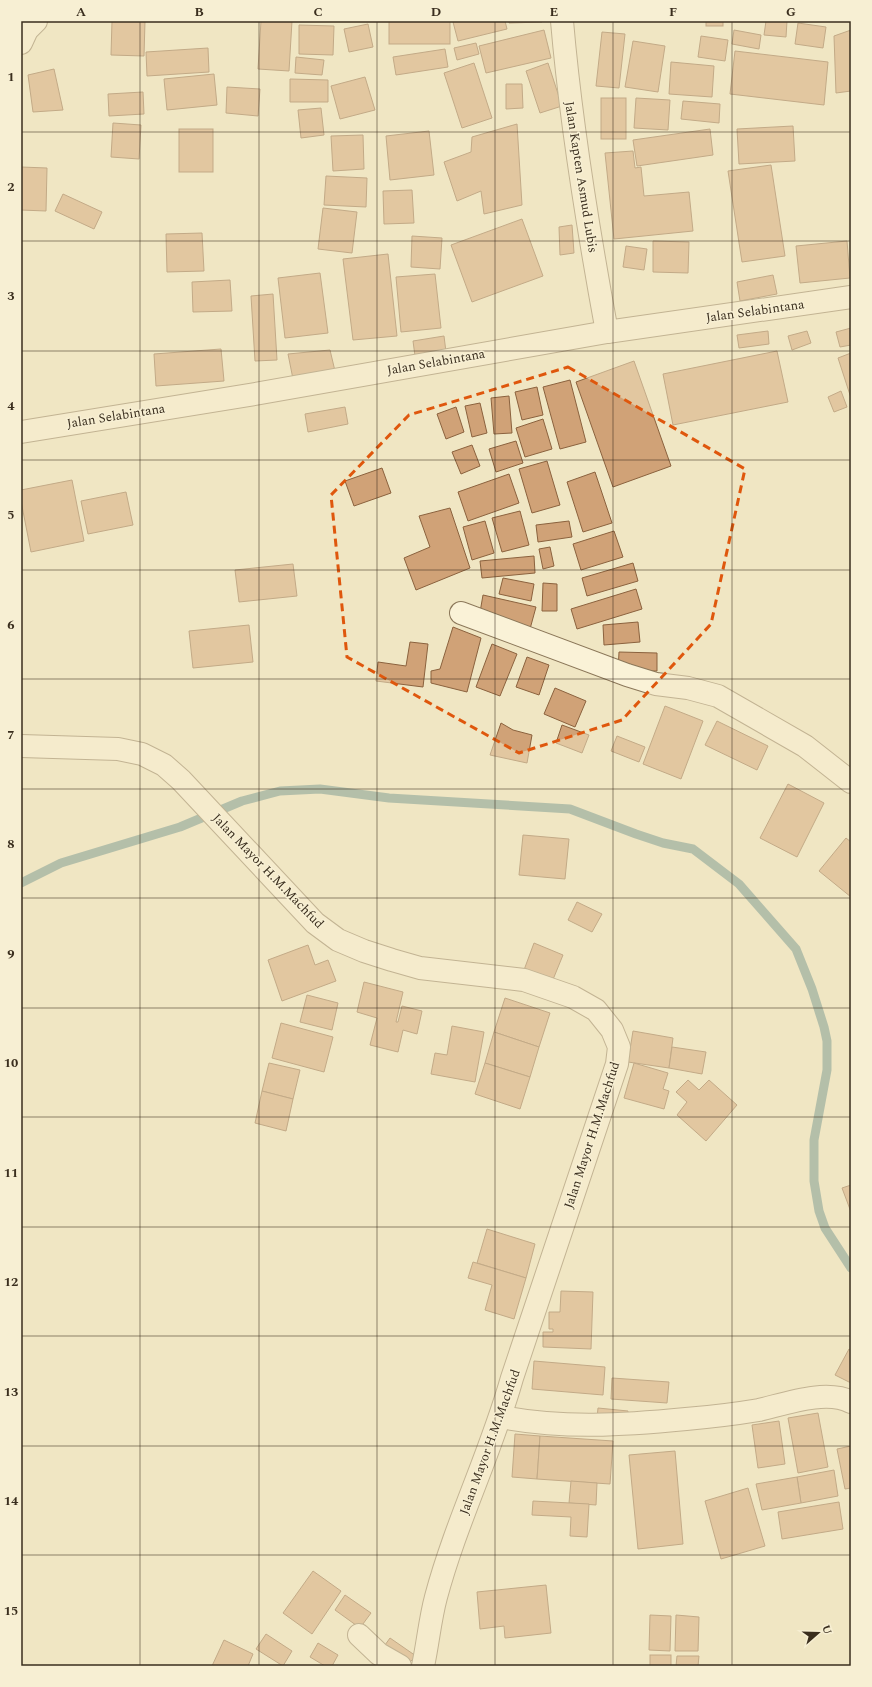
<svg xmlns="http://www.w3.org/2000/svg" width="872" height="1687" font-family="Spectral,serif">
<style>
.lines{fill:none;stroke-linecap:round;stroke-linejoin:round}
.stream{stroke:#6b918b;stroke-width:9}
.building{fill:#d0a277;stroke:#8b623e}
.minor-casing{stroke:#8b7759;stroke-width:24}
.minor{stroke:#faf2d7;stroke-width:22}
.marked{fill:none;stroke:#df570d;stroke-width:3;stroke-dasharray:8 5;stroke-linejoin:round}
.grid{fill:none;stroke:#3a2e1e;stroke-width:1;stroke-opacity:0.55}
.labels{text-anchor:middle;dominant-baseline:central;stroke-width:3;stroke-linejoin:round;paint-order:stroke}
.street-label{font-size:13px;fill:#3a2e1e;stroke:#f7efd3}
.neatline{fill:none;stroke:#3a2e1e;stroke-width:1.5}
.grid-label{font-size:13px;text-anchor:middle;font-weight:bold;fill:#3a2e1e}
</style>
<rect width="100%" height="100%" fill="#f0e6c3"/>
<g class="lines">
<path class="stream" d="M21 883 61 863 180 827 242 801 280 791 320 789 389 798 570 809 636 834 663 843 693 849 739 884 796 949 812 989 824 1027 827 1041V1070L814 1140V1181L819 1211 825 1228 851 1268"/>
</g>
<g class="building">
<path d="M112 21H145L144 56 111 55Z"/>
<path d="M261 21H292L289 71 258 69Z"/>
<rect x="389" y="21" width="61" height="23"/>
<path d="M456 21H505L507 29 458 41 453 22Z"/>
<path d="M509 21H542V22L509 23Z"/>
<rect x="706" y="21" width="17" height="5"/>
<path d="M766 21H787L786 37 764 35Z"/>
<path d="M798 23 826 27 823 48 795 44Z"/>
<path d="M368 24 373 47 349 52 344 29Z"/>
<path d="M299 25 334 26 333 55 299 54Z"/>
<path d="M544 30 551 58 486 73 479 46Z"/>
<path d="M734 30 761 35 759 49 732 44Z"/>
<path d="M851 30V91L836 93 834 36Z"/>
<path d="M602 32 625 34 619 88 596 86Z"/>
<path d="M701 36 728 40 725 61 698 57Z"/>
<path d="M633 41 665 46 658 92 625 87Z"/>
<path d="M476 43 479 54 457 60 454 48Z"/>
<path d="M208 48 209 72 147 76 146 52Z"/>
<path d="M445 49 448 67 396 75 393 57Z"/>
<path d="M735 51 828 62 824 105 730 94Z"/>
<path d="M296 57 324 60 322 75 295 73Z"/>
<path d="M671 62 714 66 712 97 669 94Z"/>
<path d="M474 63 492 118 462 128 444 73Z"/>
<path d="M548 63 562 106 540 113 526 71Z"/>
<path d="M54 69 63 110 33 112 28 75Z"/>
<path d="M214 74 217 105 167 110 164 79Z"/>
<path d="M365 77 375 110 340 119 331 86Z"/>
<path d="M290 79 328 80V102H290Z"/>
<path d="M506 84H522L523 108 506 109Z"/>
<path d="M227 87 260 89 258 116 226 113Z"/>
<path d="M143 92 144 114 109 116 108 94Z"/>
<rect x="601" y="98" width="25" height="41"/>
<path d="M636 98 670 100 668 130 634 128Z"/>
<path d="M683 101 720 104 719 123 681 119Z"/>
<path d="M321 108 324 135 301 138 298 110Z"/>
<path d="M113 123 141 125 139 159 111 157Z"/>
<path d="M517 124 522 205 484 214 481 191 457 201 444 162 471 152 472 137Z"/>
<path d="M793 126 795 161 739 164 737 129Z"/>
<rect x="179" y="129" width="34" height="43"/>
<path d="M710 129 713 155 637 166 633 140Z"/>
<path d="M429 131 434 175 390 180 386 136Z"/>
<path d="M363 135 364 169 333 171 331 136Z"/>
<path d="M633 151 635 168 641 167 644 196 689 192 693 231 614 239 605 153Z"/>
<path d="M771 165 785 256 742 262 728 171Z"/>
<path d="M21 167 47 168 46 211 21 210Z"/>
<path d="M326 176 367 178 366 207 324 205Z"/>
<path d="M412 190 414 223 384 224 383 191Z"/>
<path d="M63 194 102 212 94 229 55 211Z"/>
<path d="M323 208 357 212 352 253 318 249Z"/>
<path d="M522 219 543 276 472 302 451 245Z"/>
<path d="M572 225 574 253 560 255 559 227Z"/>
<path d="M202 233 204 271 167 272 166 234Z"/>
<path d="M412 236 442 238 440 269 411 267Z"/>
<path d="M653 241 689 242 688 273 653 272Z"/>
<path d="M847 241 850 278 800 283 796 246Z"/>
<path d="M626 246 647 249 644 270 623 267Z"/>
<path d="M388 254 397 336 353 340 343 259Z"/>
<path d="M320 273 328 333 285 338 278 278Z"/>
<path d="M435 274 441 328 401 332 396 277Z"/>
<path d="M773 275 777 294 740 301 737 282Z"/>
<path d="M230 280 232 311 193 312 192 282Z"/>
<path d="M273 294 277 360 255 361 251 296Z"/>
<path d="M851 328V345L840 347 836 332Z"/>
<path d="M768 331 769 344 739 348 737 335Z"/>
<path d="M807 331 811 343 792 350 788 336Z"/>
<path d="M444 336 446 352 415 356 413 341Z"/>
<path d="M221 349 224 381 156 386 154 354Z"/>
<path d="M330 350 335 371 293 379 288 354Z"/>
<path d="M777 351 788 402 673 425 663 374Z"/>
<path d="M851 353V398L838 358Z"/>
<path d="M634 361 671 466 613 487 576 382Z"/>
<path d="M570 380 586 442 560 449 543 387Z"/>
<path d="M537 387 543 415 522 420 515 392Z"/>
<path d="M841 391 847 407 834 412 828 397Z"/>
<path d="M509 396 512 433 494 434 491 398Z"/>
<path d="M480 403 487 433 472 437 465 406Z"/>
<path d="M345 407 348 424 308 432 305 414Z"/>
<path d="M456 407 464 432 446 439 437 414Z"/>
<path d="M543 419 552 449 525 457 516 428Z"/>
<path d="M516 441 523 463 496 472 489 449Z"/>
<path d="M472 445 480 466 461 474 452 452Z"/>
<path d="M547 461 560 505 532 513 519 469Z"/>
<path d="M382 468 391 493 354 506 345 481Z"/>
<path d="M595 472 612 523 583 532 567 482Z"/>
<path d="M509 474 519 503 468 521 458 492Z"/>
<path d="M72 480 84 541 31 552 21 501V490Z"/>
<path d="M126 492 133 525 88 534 81 501Z"/>
<path d="M450 508 470 568 416 590 404 558 430 547 419 516Z"/>
<path d="M520 511 529 545 502 552 492 518Z"/>
<path d="M485 521 494 553 472 560 463 527Z"/>
<path d="M569 521 572 537 538 542 536 525Z"/>
<path d="M614 531 623 557 581 570 573 544Z"/>
<path d="M550 547 554 566 543 569 539 549Z"/>
<path d="M534 556 535 573 482 578 480 561Z"/>
<path d="M633 563 638 581 587 596 582 578Z"/>
<path d="M293 564 297 596 239 602 235 570Z"/>
<path d="M503 578 534 584 531 601 499 594Z"/>
<path d="M543 583 557 584V611H542Z"/>
<path d="M636 589 642 609 577 629 571 609Z"/>
<path d="M483 595 536 607 530 629 479 618Z"/>
<path d="M638 622 640 642 604 645 603 625Z"/>
<path d="M249 625 253 662 193 668 189 631Z"/>
<path d="M453 627 481 638 467 692 431 683V671L440 669Z"/>
<path d="M410 642 428 644 423 687 376 681 378 662 406 666Z"/>
<path d="M492 644 517 654 500 696 476 687Z"/>
<path d="M619 652 657 653V671H618Z"/>
<path d="M527 657 549 665 539 695 516 687Z"/>
<path d="M555 688 586 701 575 727 544 714Z"/>
<path d="M665 706 703 721 681 779 643 764Z"/>
<path d="M717 721 768 746 757 770 705 745Z"/>
<path d="M501 723 513 730 532 735 527 763 490 755Z"/>
<path d="M562 725 589 735 582 753 556 743Z"/>
<path d="M617 736 645 747 639 762 611 751Z"/>
<path d="M788 784 824 803 797 857 760 838Z"/>
<path d="M523 835 569 839 565 879 519 875Z"/>
<path d="M846 838 851 842V897L819 871Z"/>
<path d="M577 902 602 914 592 932 568 920Z"/>
<path d="M534 943 563 955 552 982 524 970Z"/>
<path d="M308 945 315 965 328 960 336 981 282 1001 268 960Z"/>
<path d="M364 982 403 992 396 1022H398L402 1006 422 1011 417 1034 403 1030 398 1052 370 1045 377 1018 357 1012Z"/>
<path d="M307 995 338 1003 332 1030 300 1022Z"/>
<path d="M505 998 550 1013 539 1047 494 1032Z"/>
<path d="M281 1023 333 1037 324 1072 272 1058Z"/>
<path d="M452 1026 484 1032 475 1082 431 1074 435 1053 447 1055Z"/>
<path d="M633 1031 673 1038 669 1068 628 1062Z"/>
<path d="M494 1032 539 1047 530 1077 485 1063Z"/>
<path d="M672 1047 706 1052 702 1074 669 1068Z"/>
<path d="M269 1063 300 1070 293 1099 262 1091Z"/>
<path d="M485 1063 530 1077 520 1109 475 1094Z"/>
<path d="M634 1063 668 1073 663 1089 669 1091 664 1109 624 1098Z"/>
<path d="M688 1080 699 1090 709 1080 737 1105 706 1141 677 1115 687 1102 676 1092Z"/>
<path d="M262 1091 293 1099 286 1131 255 1123Z"/>
<path d="M851 1185V1212L842 1188Z"/>
<path d="M487 1229 535 1244 526 1278 477 1263Z"/>
<path d="M473 1262 526 1278 514 1319 485 1310 492 1285 468 1278Z"/>
<path d="M561 1291 593 1292 591 1349 543 1347V1332H553V1329H549V1312H560Z"/>
<path d="M849 1349 851 1350V1383L835 1375Z"/>
<path d="M534 1361 605 1367 603 1395 532 1389Z"/>
<path d="M612 1378 669 1382 667 1403 611 1399Z"/>
<path d="M598 1408 628 1411 627 1421 597 1418Z"/>
<path d="M818 1413 828 1467 798 1473 788 1418Z"/>
<path d="M779 1421 785 1464 758 1468 752 1425Z"/>
<path d="M515 1434 540 1436 537 1479 512 1477Z"/>
<path d="M540 1436 613 1441 610 1484 537 1479Z"/>
<path d="M851 1446V1488L845 1489 837 1449Z"/>
<path d="M675 1451 683 1544 638 1549 629 1455Z"/>
<path d="M834 1470 838 1496 801 1503 797 1477Z"/>
<path d="M797 1477 801 1503 762 1510 756 1484Z"/>
<path d="M571 1481 597 1483 596 1505 569 1503Z"/>
<path d="M748 1488 765 1546 721 1559 705 1501Z"/>
<path d="M533 1501 589 1504 587 1537 570 1536 571 1517 532 1515Z"/>
<path d="M839 1502 843 1529 782 1539 778 1512Z"/>
<path d="M313 1571 341 1591 312 1634 283 1613Z"/>
<path d="M546 1585 551 1633 505 1638 504 1626 480 1629 477 1592Z"/>
<path d="M345 1595 371 1613 360 1628 335 1610Z"/>
<path d="M650 1615 671 1616 670 1651 649 1650Z"/>
<path d="M676 1615 699 1617 698 1651H675Z"/>
<path d="M266 1634 292 1651 283 1666 256 1649Z"/>
<path d="M390 1638 416 1656 406 1666 380 1652Z"/>
<path d="M224 1640 253 1654 248 1666H212Z"/>
<path d="M318 1643 338 1655 332 1666H325L310 1657Z"/>
<rect x="650" y="1655" width="21" height="11"/>
<path d="M677 1656H699L698 1666H676Z"/>
</g>
<g class="lines">
<defs>
<g id="minor">
<path d="M562 21C571 126 588 229 607 332"/>
<path d="M21 43 27 30 36 21"/>
<path d="M21 432 255 394 607 332 851 297"/>
<path d="M461 613 627 675 656 684 688 688 718 696 805 746 851 782"/>
<path d="M21 746 118 749 142 754 164 765 181 780 315 923 338 940 364 951 392 960 420 968 524 980 573 997 596 1010 612 1030 619 1047 617 1064 512 1378C491 1453 456 1522 436 1597 430 1619 428 1643 423 1666"/>
<path d="M501 1417C563 1429 624 1425 686 1419 710 1417 735 1414 759 1410 785 1404 826 1389 851 1402"/>
<path d="M359 1635 379 1654 400 1666"/>
</g>
</defs>
<use href="#minor" class="minor-casing"/>
<use href="#minor" class="minor"/>
</g>
<path d="M0 0H872V1687H0ZM568 367 745 469 711 624 622 720 519 753 347 657 331 495 409 415Z" fill="#f0e6c3" fill-opacity=".55" fill-rule="evenodd"/>
<path class="marked" d="M568 367 745 469 711 624 622 720 519 753 347 657 331 495 409 415Z"/>
<path class="grid" d="M140 21V1666M259 21V1666M377 21V1666M495 21V1666M613 21V1666M732 21V1666M21 132H851M21 241H851M21 351H851M21 460H851M21 570H851M21 679H851M21 789H851M21 898H851M21 1008H851M21 1117H851M21 1227H851M21 1336H851M21 1446H851M21 1555H851"/>
<g class="labels">
<g class="street-label">
<text transform="translate(581 177) rotate(81)">Jalan Kapten Asmud Lubis</text>
<text transform="translate(755 311) rotate(-8)">Jalan Selabintana</text>
<text transform="translate(436 362) rotate(-10)">Jalan Selabintana</text>
<text transform="translate(116 416) rotate(-9)">Jalan Selabintana</text>
<text transform="translate(268 871) rotate(46)">Jalan Mayor H.M.Machfud</text>
<text transform="translate(592 1135) rotate(-72)">Jalan Mayor H.M.Machfud</text>
<text transform="translate(490 1442) rotate(-70)">Jalan Mayor H.M.Machfud</text>
</g>
</g>
<rect width="872" height="1687" fill="none" stroke="#f7efd3" stroke-width="44"/>
<g transform="translate(818 1633) rotate(70)" stroke="#f7efd3" stroke-width="3" paint-order="stroke">
<path d="M0-3L7 15L0 10L-7 15Z" fill="#3a2e1e"/>
<text y="-6" font-size="11" font-weight="bold" text-anchor="middle" fill="#3a2e1e">U</text>
</g>
<rect x="22" y="22" width="828" height="1643" class="neatline"/>
<g class="grid-label">
<text x="81" y="16">A</text>
<text x="199" y="16">B</text>
<text x="318" y="16">C</text>
<text x="436" y="16">D</text>
<text x="554" y="16">E</text>
<text x="673" y="16">F</text>
<text x="791" y="16">G</text>
<text x="11" y="81">1</text>
<text x="11" y="191">2</text>
<text x="11" y="300">3</text>
<text x="11" y="410">4</text>
<text x="11" y="519">5</text>
<text x="11" y="629">6</text>
<text x="11" y="739">7</text>
<text x="11" y="848">8</text>
<text x="11" y="958">9</text>
<text x="11" y="1067">10</text>
<text x="11" y="1177">11</text>
<text x="11" y="1286">12</text>
<text x="11" y="1396">13</text>
<text x="11" y="1505">14</text>
<text x="11" y="1615">15</text>
</g>
</svg>
